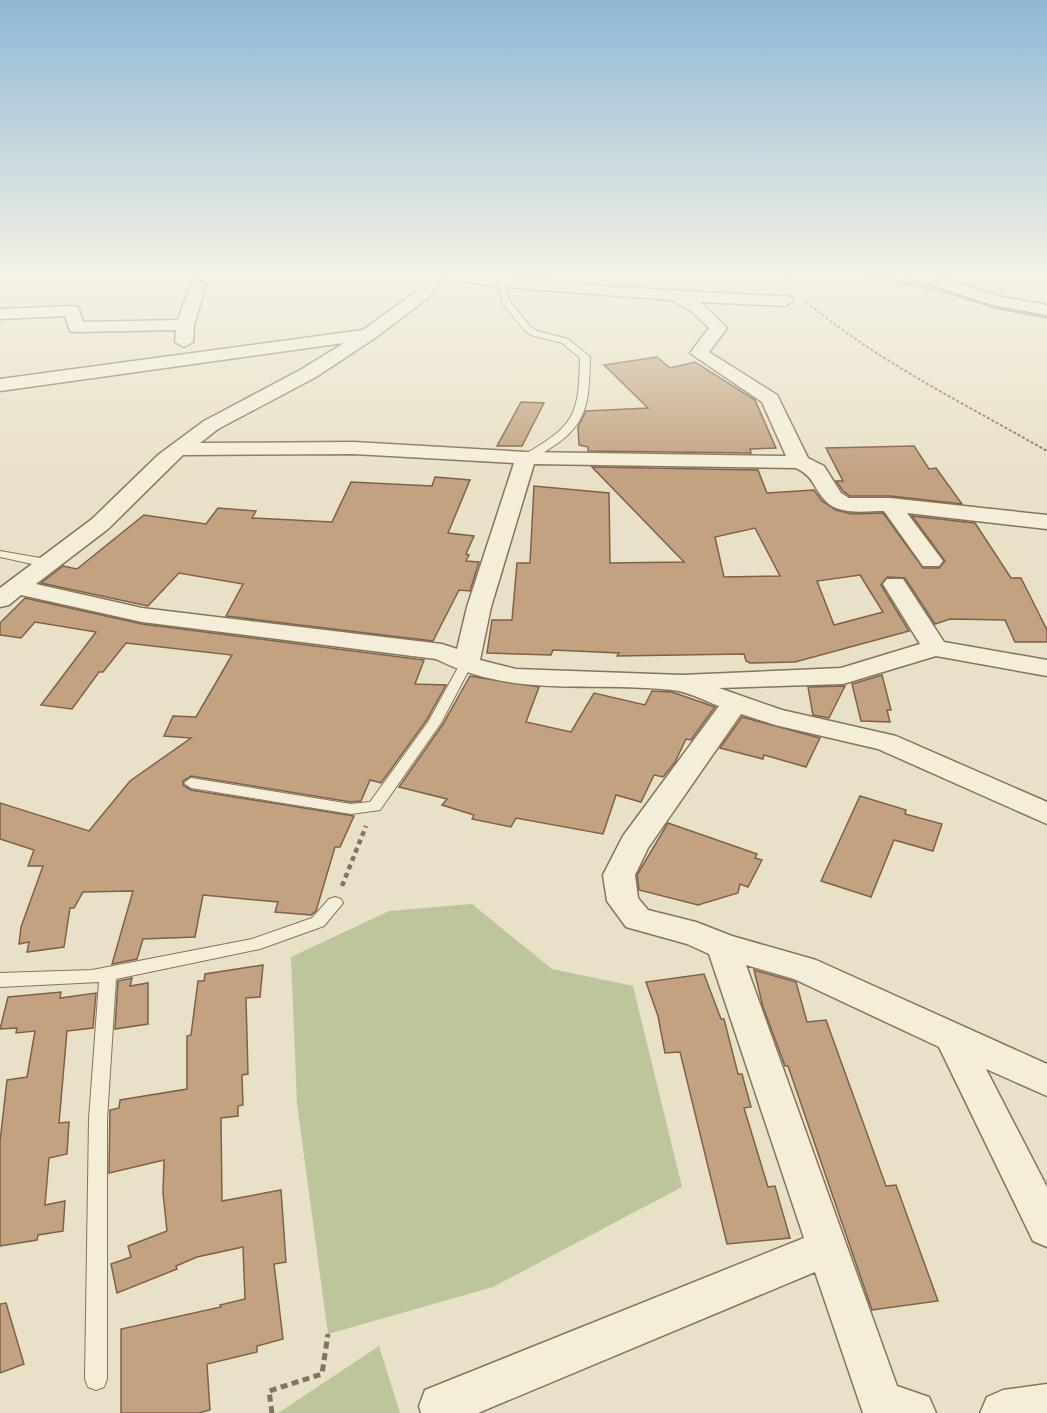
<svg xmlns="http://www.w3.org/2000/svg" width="1047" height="1413" font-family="Georgia,serif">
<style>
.green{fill:#bdc59c}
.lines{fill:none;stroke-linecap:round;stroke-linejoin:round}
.stream{fill:#6f8a86;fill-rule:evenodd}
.building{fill:#c2a281;stroke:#7e6147;stroke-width:1.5;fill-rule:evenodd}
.lane-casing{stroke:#82745e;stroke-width:2}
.street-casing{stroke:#82745e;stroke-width:3}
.path-far2{stroke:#82745e;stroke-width:2;stroke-dasharray:3 2;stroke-linecap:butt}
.path-far1{stroke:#82745e;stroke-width:4.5;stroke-dasharray:5 4;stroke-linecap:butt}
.path{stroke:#82745e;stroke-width:5;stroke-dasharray:7 4.5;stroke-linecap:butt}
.lane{fill:#f4eed9;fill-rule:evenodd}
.street{fill:#f4eed9;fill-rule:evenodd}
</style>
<rect width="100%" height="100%" fill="#e9e1c7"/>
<g class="green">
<path d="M472 904 552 969 633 986 682 1187 493 1287 328 1334 297 1104 291 957 389 911Z"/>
<path d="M379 1346 400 1413H278Z"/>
</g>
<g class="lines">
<path class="stream" d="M861 274H870L954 293 996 306 1047 315V319L995 309 951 295Z"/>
</g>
<g class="building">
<path d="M657 357 670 368 695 362 755 400 776 448 750 449 751 453 588 451V447L579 445 578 427 586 411 648 408 604 365Z"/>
<path d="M521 402 544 403 522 446H497Z"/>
<path d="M914 446 929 469 936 468 962 504 890 496H850L843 491 836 481H843L826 448Z"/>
<path d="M592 467 758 470 767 493 814 490 822 501 836 510 852 514 883 513 923 568H939L945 561 912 516 975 523 1011 578H1021L1047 630V642H1015L1005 620 950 619 935 624 905 578 887 577 881 585 909 631 795 662 750 663 746 661 744 654 617 656 619 653 553 650 551 655 487 653 492 620H512L517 563H530L534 486 609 493 610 563 684 562ZM755 528 780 576 724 577 715 537ZM860 575 883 612 834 625 817 581Z"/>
<path d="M435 477 470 480 448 533 474 536 466 554 469 555 466 561 479 562 470 591 459 590 433 641 226 616 243 584 179 573 148 606 41 583 63 566 77 569 144 515 206 524 218 508 256 511 252 518 332 522 351 482 432 486Z"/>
<path d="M25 598 142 624 424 660 415 684 446 685 426 721 381 783 370 780 361 801 351 802 191 776 183 781V785L191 790 354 816 340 847H335L316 911 311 915 275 912 278 902 203 895 195 937 143 939 137 959 112 964 133 891 83 892 74 908H70L64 947 27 952 29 942 19 944 21 927 43 866H28L34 850 0 839V803L89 831 130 781 191 738 164 736 173 716 196 717 232 655 126 643 103 672H99L72 709 41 705 96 632 35 622 21 638 0 635V623Z"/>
<path d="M882 675 891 710H887L890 722 861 721 852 684Z"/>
<path d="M470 676 539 687 526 722 571 732 594 693 645 705 652 691 672 692 715 707 691 740 686 739 675 762 663 777 654 775 641 802 616 795 603 834 516 818 511 827 472 819 474 815 442 805 447 799 399 787 443 724Z"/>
<path d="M845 686 829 718 813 715 808 687Z"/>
<path d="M742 717 820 738 806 767 764 755 763 759 720 748Z"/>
<path d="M860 796 906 810 905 814 942 824 933 851 894 840 871 897 821 881Z"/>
<path d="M668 823 757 854 755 858 762 860 748 887 740 884 738 893 698 905 639 890 637 875Z"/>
<path d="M263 965 260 997 246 998 248 1074 242 1075 243 1105 238 1106V1116L221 1118 222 1201 281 1190 286 1262 274 1264 283 1339 257 1346V1352L207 1364 210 1410 198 1413H121V1329L221 1307 220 1305 245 1299 243 1247 197 1257 176 1266 177 1269 117 1293 111 1264 131 1257 128 1246 167 1231 163 1193 164 1160 109 1173 110 1110 119 1108 120 1100 187 1089V1036L191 1035 198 981H204L205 974Z"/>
<path d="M754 970 796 982 807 1022 826 1020 886 1186 896 1185 938 1301 872 1310 788 1066H785L763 1007Z"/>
<path d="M704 974 721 1019H724L738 1074H742L751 1107 744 1108 768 1187 775 1186 790 1238 727 1244 680 1052 665 1053 658 1016 646 982Z"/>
<path d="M132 978 130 986 148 983V1024L115 1029 118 981Z"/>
<path d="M61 992 60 998 96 993 93 1028 67 1031 59 1123 69 1122 67 1154 49 1158 45 1205 65 1201 63 1231 38 1235 37 1240 0 1246V1142L7 1080 27 1077 35 1031 16 1033 17 1028 0 1029 8 997Z"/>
<path d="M6 1303 24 1364 0 1373V1304Z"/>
</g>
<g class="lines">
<defs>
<g id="lane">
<path d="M497 280H503L510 302 529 325 537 331 568 339 590 357C589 395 590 422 555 445 546 451 536 458 526 461L522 460V456C574 426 579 417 580 358L562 343 531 335 523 329 502 302Z"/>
<path d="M0 551 46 559 52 563 46 567 0 557Z"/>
<path d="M466 660 472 664 441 723 380 810 351 814 191 788 184 783 191 778 351 804 370 802 428 722 460 664Z"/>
<path d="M335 897 341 899 343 903 324 926 260 949 116 979 107 1119V1379L104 1387 96 1390 88 1387 85 1379 89 1119 99 982 0 987V973L92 970 252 939 312 918 329 899Z"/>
</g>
<g id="street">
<path d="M428 274H480L614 287 791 297 793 301 785 306 700 302 727 328 709 352 777 395 808 458 824 466 841 493 849 498H890L1047 515V529L907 513 943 561 939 566H923L884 511C865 511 837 516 824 499 812 485 814 477 796 468L534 464 491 607 480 660 516 669 682 675 841 668 920 644 883 584 887 579H903L944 642 1047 660V676L936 656 843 684 719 688 782 710 896 736 1047 802V824L878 749 775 725 741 714 648 848 635 875 638 898 648 910 696 922 732 936 816 960 1047 1064V1096L986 1069 1047 1187V1247L1033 1241 939 1047 794 979 746 965 897 1386 929 1397 936 1413H863L815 1272 478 1413H421L419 1406 425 1390 804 1238 709 954 687 944 626 927 607 901 603 875 623 836 719 706C705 701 687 691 672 690 588 681 515 699 436 659L142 622 21 595 9 605 0 607V588L92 519 158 455 204 421 302 369 344 343 0 391V379L363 330 417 291ZM441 279 528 289 671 300 693 312 709 328 690 353 762 402 786 456 526 452 354 442 200 443 218 429 316 377 375 338 429 297ZM354 454 514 463 467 607 457 649 442 644 142 608 36 584 108 529 183 455Z"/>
<path d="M905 274H930L1002 297 1047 305V315L993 305 907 277Z"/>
<path d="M198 280 206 285 194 325 193 342 184 347 175 342 176 330 76 332 70 331 65 316 0 319V309L72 306 78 307 83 322 178 320 190 285Z"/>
<path d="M1047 1384V1413H980L987 1397 1003 1390Z"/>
</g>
</defs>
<use href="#lane" class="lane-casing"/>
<use href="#street" class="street-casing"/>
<g class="path-far2">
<path d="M786 274 791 282"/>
<path d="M806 302C879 362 965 404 1047 451"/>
</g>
<path class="path-far1" d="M342 886 366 826"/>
<path class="path" d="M272 1413 269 1391 322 1374 328 1334"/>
<use href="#lane" class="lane"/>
<use href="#street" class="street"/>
</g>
<linearGradient id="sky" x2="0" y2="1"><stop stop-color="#8eb8d5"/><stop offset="0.58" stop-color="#f5f2e6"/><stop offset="1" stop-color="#f5f2e6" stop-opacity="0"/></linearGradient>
<rect width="1047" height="472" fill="url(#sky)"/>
</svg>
